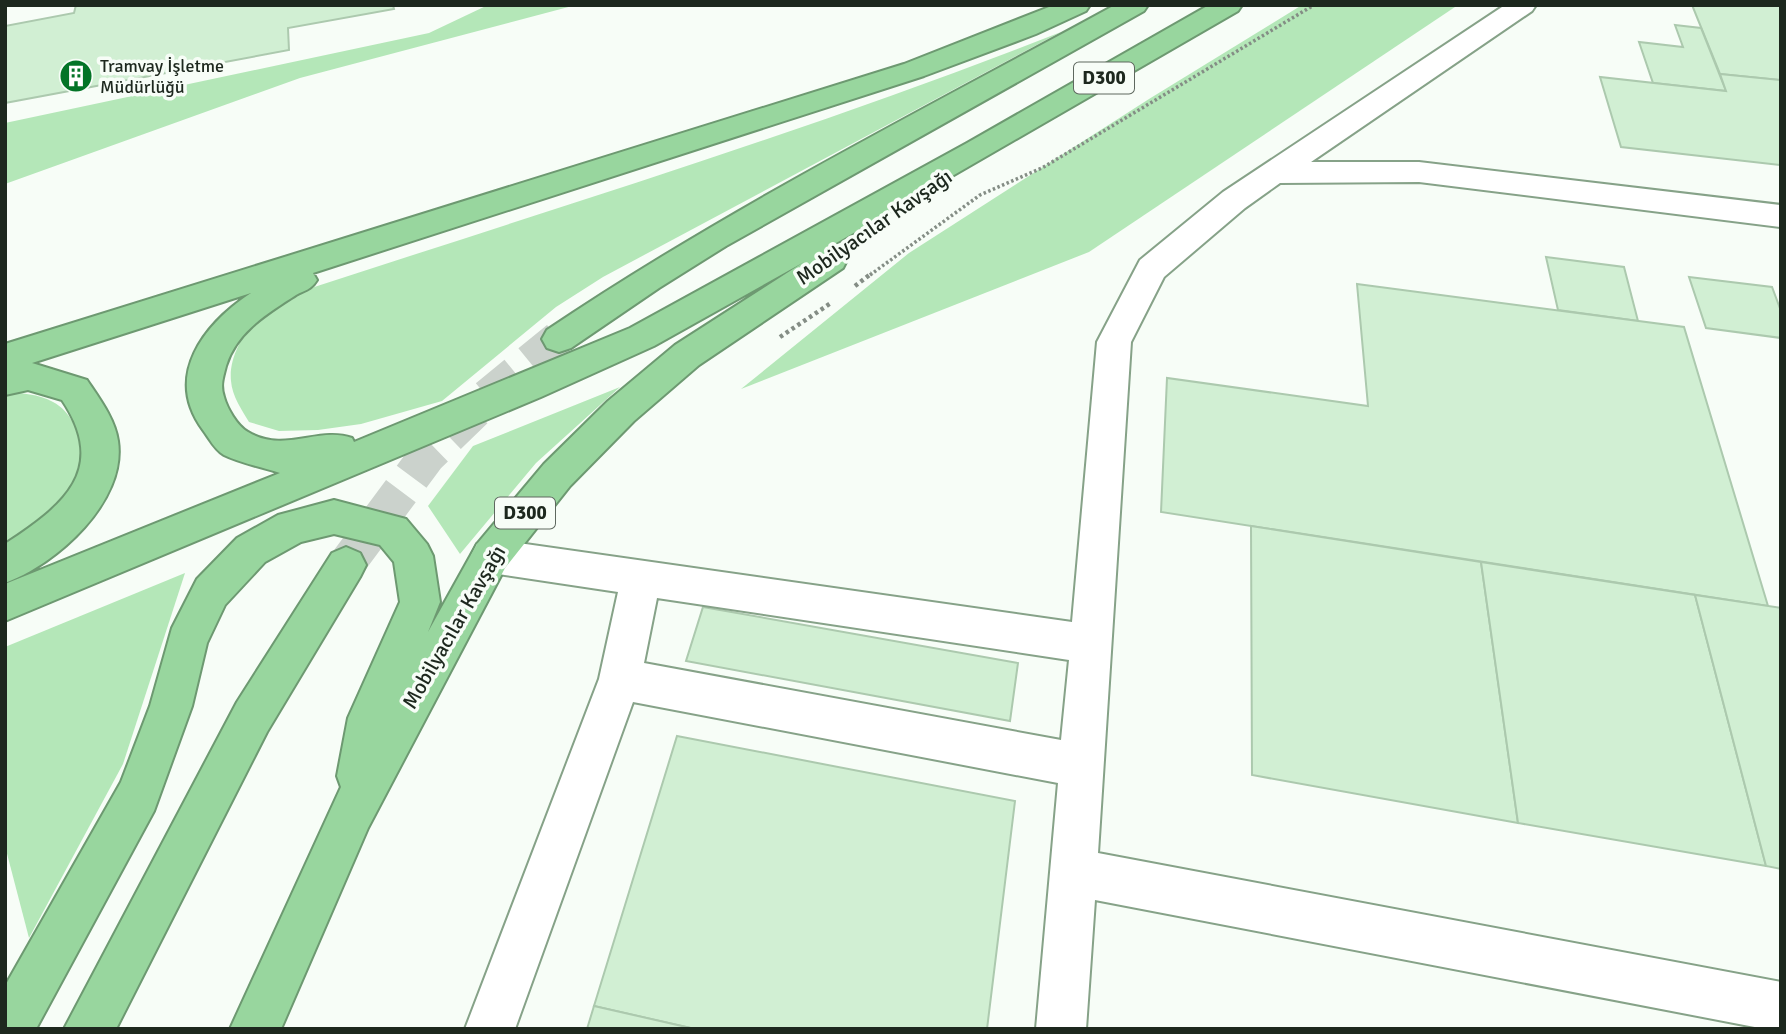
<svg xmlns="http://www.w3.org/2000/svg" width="1786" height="1034" font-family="Signika,sans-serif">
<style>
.green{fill:#b4e7b8}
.building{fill:#d1efd3;stroke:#acc9ae;stroke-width:2}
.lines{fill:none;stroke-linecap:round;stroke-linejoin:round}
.highway-tunnel{stroke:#cbd2cc;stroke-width:37;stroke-dasharray:37 18;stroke-linecap:butt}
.minor-casing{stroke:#86a288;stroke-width:4}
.highway-casing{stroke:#6d9971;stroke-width:4}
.path-far1{stroke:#848d85;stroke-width:3.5;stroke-dasharray:2.5 2.5;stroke-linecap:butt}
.path{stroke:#848d85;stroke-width:4.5;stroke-dasharray:3.5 3.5;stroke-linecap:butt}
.minor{fill:#fff;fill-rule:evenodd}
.highway{fill:#98d69e;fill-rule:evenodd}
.labels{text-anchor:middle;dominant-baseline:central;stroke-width:7;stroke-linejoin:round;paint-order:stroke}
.far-poi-label{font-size:18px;fill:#1d281e;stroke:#f7fdf7;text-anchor:start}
.shield{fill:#f7fdf7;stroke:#5e685f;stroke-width:2}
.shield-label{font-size:19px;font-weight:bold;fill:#1d281e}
.street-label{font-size:21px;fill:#1d281e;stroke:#f7fdf7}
</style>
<rect width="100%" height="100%" fill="#f7fdf7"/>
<g class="green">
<path d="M488 5H576L300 78 5 184V123L429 33Z"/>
<path d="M1302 5H1458L1089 252 741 389 909 253 1149 99Z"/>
<path d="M1061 32 603 277 556 307 442 401 361 424 318 430 279 431 249 422C242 410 232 396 231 381 228 353 250 322 271 306 280 299 292 296 302 291 556 208 812 130 1061 32Z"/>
<path d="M620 387 536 463 460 554 428 506 473 446Z"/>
<path d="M5 392C21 393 39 394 53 402 75 413 88 449 79 473 68 500 29 529 5 545Z"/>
<path d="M185 573 123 764 29 938 5 846V647Z"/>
</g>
<g class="building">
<path d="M76 5H393L394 9 288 28 289 50 5 103V26L74 13Z"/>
<path d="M1692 5H1781V80L1720 74Z"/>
<path d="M1675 25 1701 28 1726 91 1653 83 1639 42 1683 47Z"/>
<path d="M1720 74 1781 80V165L1621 147 1600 77 1726 91Z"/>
<path d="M1546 257 1624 267 1638 321 1558 310Z"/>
<path d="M1689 277 1772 287 1781 311V338L1706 328Z"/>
<path d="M1357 284 1684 327 1768 606 1161 512 1167 378 1368 406Z"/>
<path d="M1251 526 1481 562 1518 823 1252 775Z"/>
<path d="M1481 562 1695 595 1766 866 1518 823Z"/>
<path d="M1695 595 1781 608V869L1766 866Z"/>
<path d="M703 607 1018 663 1010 721 686 661Z"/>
<path d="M677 736 1015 801 987 1029H695L594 1006Z"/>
<path d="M594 1006 695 1029H587Z"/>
</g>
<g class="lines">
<path class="highway-tunnel" d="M346 565 427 456 487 398 559 339"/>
<defs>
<path id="minor" d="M1505 5H1536L1532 11 1311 162H1419L1781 205V227L1419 182 1280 183 1245 208 1164 277 1131 342 1098 853 1781 982V1029H1765L1095 900 1086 1029H1036L1058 783 633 702 515 1029H465L599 679 618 592 491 573 477 568 471 556 477 544 491 539 1072 622 1097 342 1140 260 1223 192ZM657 598 1069 660 1061 740 644 663Z"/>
<g id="highway">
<path d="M1054 5H1090L1086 11 1036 34 924 76 313 273 317 280C311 290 305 290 296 295 268 313 236 332 226 366 223 378 220 385 224 397 227 408 237 426 248 432 285 454 318 426 352 438L354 442 630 328 967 143 1209 5H1242L1238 11 824 250 831 248 843 252 847 260 843 268 699 365 634 421 570 486 505 568 368 828 281 1029H230L341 787 337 776 348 718 400 602 394 562 380 545 334 534 301 542 265 562 225 605 207 643 192 706 154 811 36 1029H5V986L121 782 150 706 172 628 197 579 237 538 278 515 334 500 406 519 427 544 433 556 440 602 428 632 477 544 544 464 608 401 675 345 804 262 654 346 541 397 5 621V584L280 473C262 467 240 463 224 455 215 450 209 438 203 430 163 376 204 324 251 293L32 363 87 380C99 398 115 419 118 441 127 501 57 564 5 583V544C63 506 109 470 62 400L28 390 5 395V344L904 64Z"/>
<path d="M1115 5H1148L1144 11 726 246 659 288 571 348 559 352 547 348 542 339 547 330C728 208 923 110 1115 5Z"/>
<path d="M346 547 360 553 366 565 360 577 267 732 116 1029H64L237 702 332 553Z"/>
</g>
</defs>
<use href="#minor" class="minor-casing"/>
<use href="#highway" class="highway-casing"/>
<path class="path-far1" d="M870 275 980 195 1042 168 1314 5"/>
<g class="path">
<path d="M855 286 872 273"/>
<path d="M780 337 831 303"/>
</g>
<use href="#minor" class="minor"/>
<use href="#highway" class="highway"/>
</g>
<defs>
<symbol id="building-disc" viewBox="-11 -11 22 22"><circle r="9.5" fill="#037427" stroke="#f7fdf7"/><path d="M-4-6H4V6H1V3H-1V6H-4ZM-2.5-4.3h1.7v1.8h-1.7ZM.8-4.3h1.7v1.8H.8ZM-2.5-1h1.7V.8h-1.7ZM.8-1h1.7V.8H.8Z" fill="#fff"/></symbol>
</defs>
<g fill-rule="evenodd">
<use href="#building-disc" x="57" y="57" width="38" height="38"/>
</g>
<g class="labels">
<g class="far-poi-label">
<text x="100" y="66">Tramvay İşletme<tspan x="100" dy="21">Müdürlüğü</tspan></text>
</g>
<g class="shield">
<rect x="1074" y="62.5" width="60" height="31" rx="5"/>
<rect x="495" y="497.5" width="60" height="31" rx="5"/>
</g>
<g class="shield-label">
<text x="1104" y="78">D300</text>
<text x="525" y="513">D300</text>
</g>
<g class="street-label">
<text transform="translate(874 227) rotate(-35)">Mobilyacılar Kavşağı</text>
<text transform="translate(454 627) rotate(-60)">Mobilyacılar Kavşağı</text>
</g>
</g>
<rect width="1786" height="1034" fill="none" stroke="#1d281e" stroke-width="14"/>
</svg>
